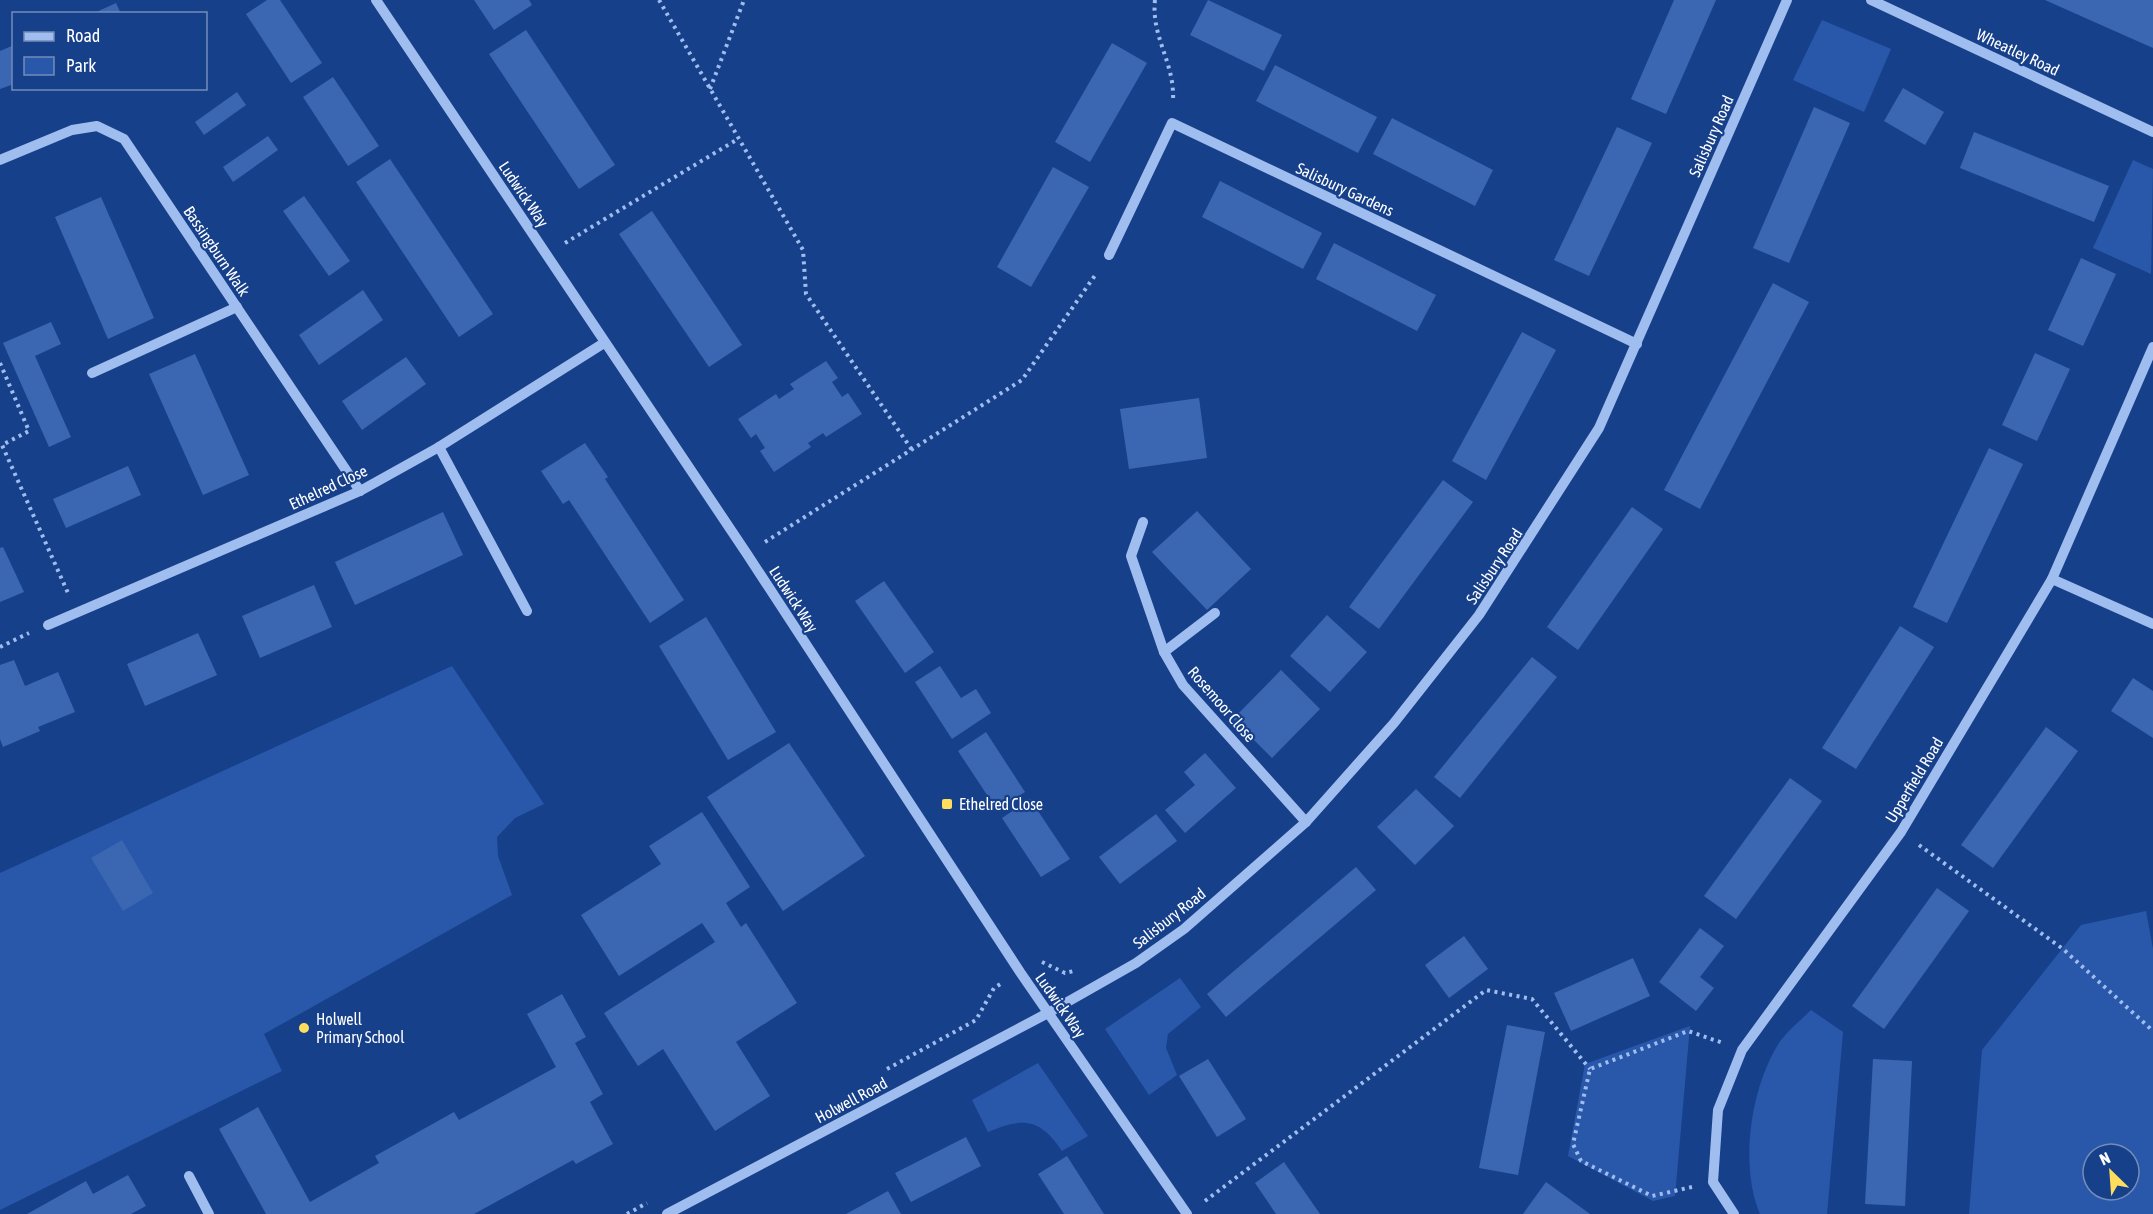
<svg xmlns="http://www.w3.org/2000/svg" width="2153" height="1214" font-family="'Asap Condensed',sans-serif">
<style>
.green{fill:#2958aa;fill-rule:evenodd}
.building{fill:#3b66b2}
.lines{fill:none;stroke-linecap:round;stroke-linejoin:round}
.path{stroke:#a0bdef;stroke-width:4;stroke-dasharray:3 4.5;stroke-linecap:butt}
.minor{stroke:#a0bdef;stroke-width:10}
.poi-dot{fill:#ffde5e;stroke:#17408b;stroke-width:2}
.labels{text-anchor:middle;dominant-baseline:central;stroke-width:4.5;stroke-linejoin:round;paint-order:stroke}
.street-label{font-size:16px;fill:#fff;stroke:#17408b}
.poi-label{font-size:16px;fill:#fff;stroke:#17408b;text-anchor:start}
</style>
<rect width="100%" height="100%" fill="#17408b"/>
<g class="green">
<path d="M1822 20 1891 49 1864 112 1793 80Z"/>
<path d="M2133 160 2153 169 2151 274 2093 248Z"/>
<path d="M452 666 544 804 515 818 497 837 498 856 512 895 264 1034 282 1071 0 1210V873Z"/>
<path d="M2146 911 2153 949V1214H1969L1982 1050 2081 925ZM2093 1154H2129V1190H2093Z"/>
<path d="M1180 978 1201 1007 1168 1034 1166 1048 1177 1075 1149 1095 1105 1029Z"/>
<path d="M1811 1010 1843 1032 1827 1214H1760C1739 1165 1751 1087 1779 1043 1787 1031 1801 1020 1811 1010Z"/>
<path d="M1690 1026 1675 1196 1653 1201 1568 1156 1585 1064Z"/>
<path d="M1038 1063 1088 1136 1062 1151C1040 1118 1023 1117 988 1132L972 1100Z"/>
</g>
<g class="building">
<path d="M267 0H280L322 63 291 83 246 14Z"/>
<path d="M474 0H529L532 5 494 30Z"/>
<path d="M1208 0 1282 35 1264 71 1190 35Z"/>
<path d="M1674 0H1716L1666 114 1631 99Z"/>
<path d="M2045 0H2153V48L2092 21Z"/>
<path d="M116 3 121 14H92Z"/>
<path d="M526 30 615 165 579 189 489 54Z"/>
<path d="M1112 43 1147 63 1090 162 1055 142Z"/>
<path d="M14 45V84L0 89V51Z"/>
<path d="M1275 65 1377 117 1358 153 1256 101Z"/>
<path d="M333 77 379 146 348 166 303 97Z"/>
<path d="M1903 88 1944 112 1925 145 1884 121Z"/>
<path d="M237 92 246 105 204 135 195 122Z"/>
<path d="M1814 107 1850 123 1789 263 1753 248Z"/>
<path d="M1392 118 1493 170 1475 206 1373 154Z"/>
<path d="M1617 127 1652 143 1589 276 1554 260Z"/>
<path d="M1974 132 2109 186 2094 222 1960 168Z"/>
<path d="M268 136 278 150 233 182 223 167Z"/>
<path d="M390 159 493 314 459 337 356 182Z"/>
<path d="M1053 167 1089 187 1031 287 997 267Z"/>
<path d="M1220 181 1322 233 1303 269 1202 217Z"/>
<path d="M304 196 350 261 329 276 283 211Z"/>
<path d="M101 197 154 318 108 339 55 217Z"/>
<path d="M652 211 742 345 709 367 619 234Z"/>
<path d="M1334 243 1436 295 1417 331 1316 279Z"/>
<path d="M2081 258 2116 274 2083 346 2048 330Z"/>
<path d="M1773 283 1809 302 1700 509 1664 490Z"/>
<path d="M363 290 383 320 319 365 299 335Z"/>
<path d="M51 322 61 344 35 356 71 437 49 447 3 343Z"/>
<path d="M1522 332 1556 350 1486 480 1452 461Z"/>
<path d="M2035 353 2070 369 2037 441 2002 425Z"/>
<path d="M195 354 249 475 203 495 149 374Z"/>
<path d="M406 357 426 384 362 430 342 401Z"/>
<path d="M826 361 838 378 832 382 842 397 848 393 862 414 826 437 823 433 808 443 811 447 774 472 760 451 765 448 756 434 751 438 738 419 776 394 779 399 794 389 790 384Z"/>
<path d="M1199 398 1207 458 1129 469 1120 409Z"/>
<path d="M585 443 608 477 605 479 684 600 650 623 569 500 563 504 541 471Z"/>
<path d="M1989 448 2023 464 1947 623 1913 607Z"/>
<path d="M128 466 141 495 66 528 53 499Z"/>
<path d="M1443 480 1473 502 1379 629 1349 607Z"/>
<path d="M1632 507 1663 529 1578 650 1547 627Z"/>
<path d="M1197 511 1251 569 1207 610 1152 552Z"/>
<path d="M443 512 463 555 355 605 335 562Z"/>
<path d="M3 547 24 592 0 602V548Z"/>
<path d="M884 581 934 652 905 673 855 601Z"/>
<path d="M314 585 332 627 260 658 242 616Z"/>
<path d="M1327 615 1367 652 1330 692 1290 656Z"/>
<path d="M706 617 776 732 728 760 659 646Z"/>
<path d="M1900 626 1934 647 1856 769 1822 748Z"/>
<path d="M198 633 217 675 145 706 127 664Z"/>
<path d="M1532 657 1557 677 1460 798 1434 777Z"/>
<path d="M14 660 25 686 58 672 75 712 38 727 40 731 3 747 0 739V665Z"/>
<path d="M940 666 961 698 976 689 991 713 952 739 915 682Z"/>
<path d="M1281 670 1320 709 1272 758 1233 719Z"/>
<path d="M2133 678 2153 691V738L2111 711Z"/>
<path d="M2046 727 2078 751 1993 868 1961 845Z"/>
<path d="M986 732 1025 792 997 810 958 751Z"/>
<path d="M789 743 865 856 783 911 707 797Z"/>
<path d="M1205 753 1236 788 1185 833 1165 810 1195 785 1184 772Z"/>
<path d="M1790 778 1822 801 1736 919 1704 896Z"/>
<path d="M1416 789 1454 826 1415 865 1377 827Z"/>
<path d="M1030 799 1070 859 1041 877 1002 818Z"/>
<path d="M702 812 750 887 726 903 741 927 746 923 797 1003 736 1042 770 1096 715 1131 663 1049 638 1066 604 1013 715 942 702 923 619 976 581 915 661 864 649 846Z"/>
<path d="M1156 814 1177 841 1120 884 1099 857Z"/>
<path d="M122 840 153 893 123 911 91 858Z"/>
<path d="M1356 867 1376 890 1226 1017 1207 994Z"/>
<path d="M1937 888 1969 911 1884 1029 1852 1006Z"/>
<path d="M1700 928 1724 946 1700 977 1714 988 1696 1011 1659 982Z"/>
<path d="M1464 936 1488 969 1449 998 1425 965Z"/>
<path d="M1633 958 1650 996 1571 1031 1554 993Z"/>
<path d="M562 994 586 1037 575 1043 603 1094 590 1102 613 1144 576 1164 573 1160 474 1214H266L219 1129 258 1107 310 1202 379 1163 375 1156 454 1112 459 1120 556 1067 527 1014Z"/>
<path d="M1507 1025 1545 1032 1518 1175 1479 1168Z"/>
<path d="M1208 1059 1246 1119 1217 1137 1179 1076Z"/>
<path d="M1873 1059 1912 1061 1905 1206 1865 1204Z"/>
<path d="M966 1137 981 1166 911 1202 895 1173Z"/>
<path d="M1067 1156 1104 1214H1064L1038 1174Z"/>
<path d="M1284 1162 1320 1214H1276L1255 1183Z"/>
<path d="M128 1175 146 1206 131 1214H27L86 1181 93 1194Z"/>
<path d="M1546 1182 1590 1214H1523Z"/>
<path d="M888 1191 901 1214H846Z"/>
</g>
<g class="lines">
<g class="path">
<path d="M659 0 803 250 806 294 912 450"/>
<path d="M1155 0C1151 38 1175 62 1173 101"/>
<path d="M710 89 744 0"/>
<path d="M565 243 738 139"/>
<path d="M0 363 29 431 2 445 68 593"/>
<path d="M765 542 1022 380 1096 274"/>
<path d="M0 647 29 633"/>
<path d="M1919 845 2063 949 2153 1031"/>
<path d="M1042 962 1065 973 1074 971"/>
<path d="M887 1069 976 1020 994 988 1002 983"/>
<path d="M1692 1187 1652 1196 1581 1161 1573 1144 1590 1069 1688 1031 1723 1043"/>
<path d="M1205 1201 1486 990 1532 999 1590 1069"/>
<path d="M627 1214 647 1203"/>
</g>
<g class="minor">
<path d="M376 0 747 554 1020 972 1187 1214"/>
<path d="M1871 0 2153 132"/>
<path d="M0 160 72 130 97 126 124 139 360 491"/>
<path d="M1109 255 1172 123 1637 344"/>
<path d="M92 373 237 307"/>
<path d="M439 447 527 611"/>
<path d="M1143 522 1131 556 1164 652 1183 685 1306 822"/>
<path d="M2052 579 2153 624"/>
<path d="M48 625 360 491 439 447 604 343"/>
<path d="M1164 652 1215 613"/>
<path d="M189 1176 209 1214"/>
<path d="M667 1214 1048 1013 1136 963 1184 929 1306 822 1394 723 1479 615 1599 428 1787 0"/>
<path d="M1734 1214 1713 1182 1718 1110 1742 1050 1901 832 2052 579 2153 347"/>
</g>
</g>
<g class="poi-dot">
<rect x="941" y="798" width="12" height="12" rx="3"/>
<circle cx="304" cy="1028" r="6"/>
</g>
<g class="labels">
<g class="street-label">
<text transform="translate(2018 52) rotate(25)">Wheatley Road</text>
<text transform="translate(1711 136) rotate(-66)">Salisbury Road</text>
<text transform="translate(1345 189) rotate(25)">Salisbury Gardens</text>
<text transform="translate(524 194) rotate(56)">Ludwick Way</text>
<text transform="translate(217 251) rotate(56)">Bassingburn Walk</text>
<text transform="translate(328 487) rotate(-25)">Ethelred Close</text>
<text transform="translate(1494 566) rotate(-56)">Salisbury Road</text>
<text transform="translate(794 599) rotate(57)">Ludwick Way</text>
<text transform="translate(1222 704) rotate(49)">Rosemoor Close</text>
<text transform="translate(1914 780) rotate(-59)">Upperfield Road</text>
<text transform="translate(1169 918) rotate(-38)">Salisbury Road</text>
<text transform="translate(1061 1005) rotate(55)">Ludwick Way</text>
<text transform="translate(851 1100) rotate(-28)">Holwell Road</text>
</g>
<g class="poi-label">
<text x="959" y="804">Ethelred Close</text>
<text x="316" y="1019">Holwell<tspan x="316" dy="18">Primary School</tspan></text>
</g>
</g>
<rect x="12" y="12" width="195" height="78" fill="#17408b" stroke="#748cb9" stroke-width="1.5"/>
<rect x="24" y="32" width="30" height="9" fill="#a0bdef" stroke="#748cb9" stroke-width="1.5"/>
<text x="66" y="42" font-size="18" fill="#ffffff">Road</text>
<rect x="24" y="57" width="30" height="18" fill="#2958aa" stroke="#748cb9" stroke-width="1.5"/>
<text x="66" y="72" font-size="18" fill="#ffffff">Park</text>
<g transform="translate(2111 1172) rotate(335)"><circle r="28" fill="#17408b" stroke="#748cb9" stroke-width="1.5"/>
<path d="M0-4.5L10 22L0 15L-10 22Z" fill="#ffde5e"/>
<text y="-9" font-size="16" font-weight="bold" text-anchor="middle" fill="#ffffff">N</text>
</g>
</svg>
